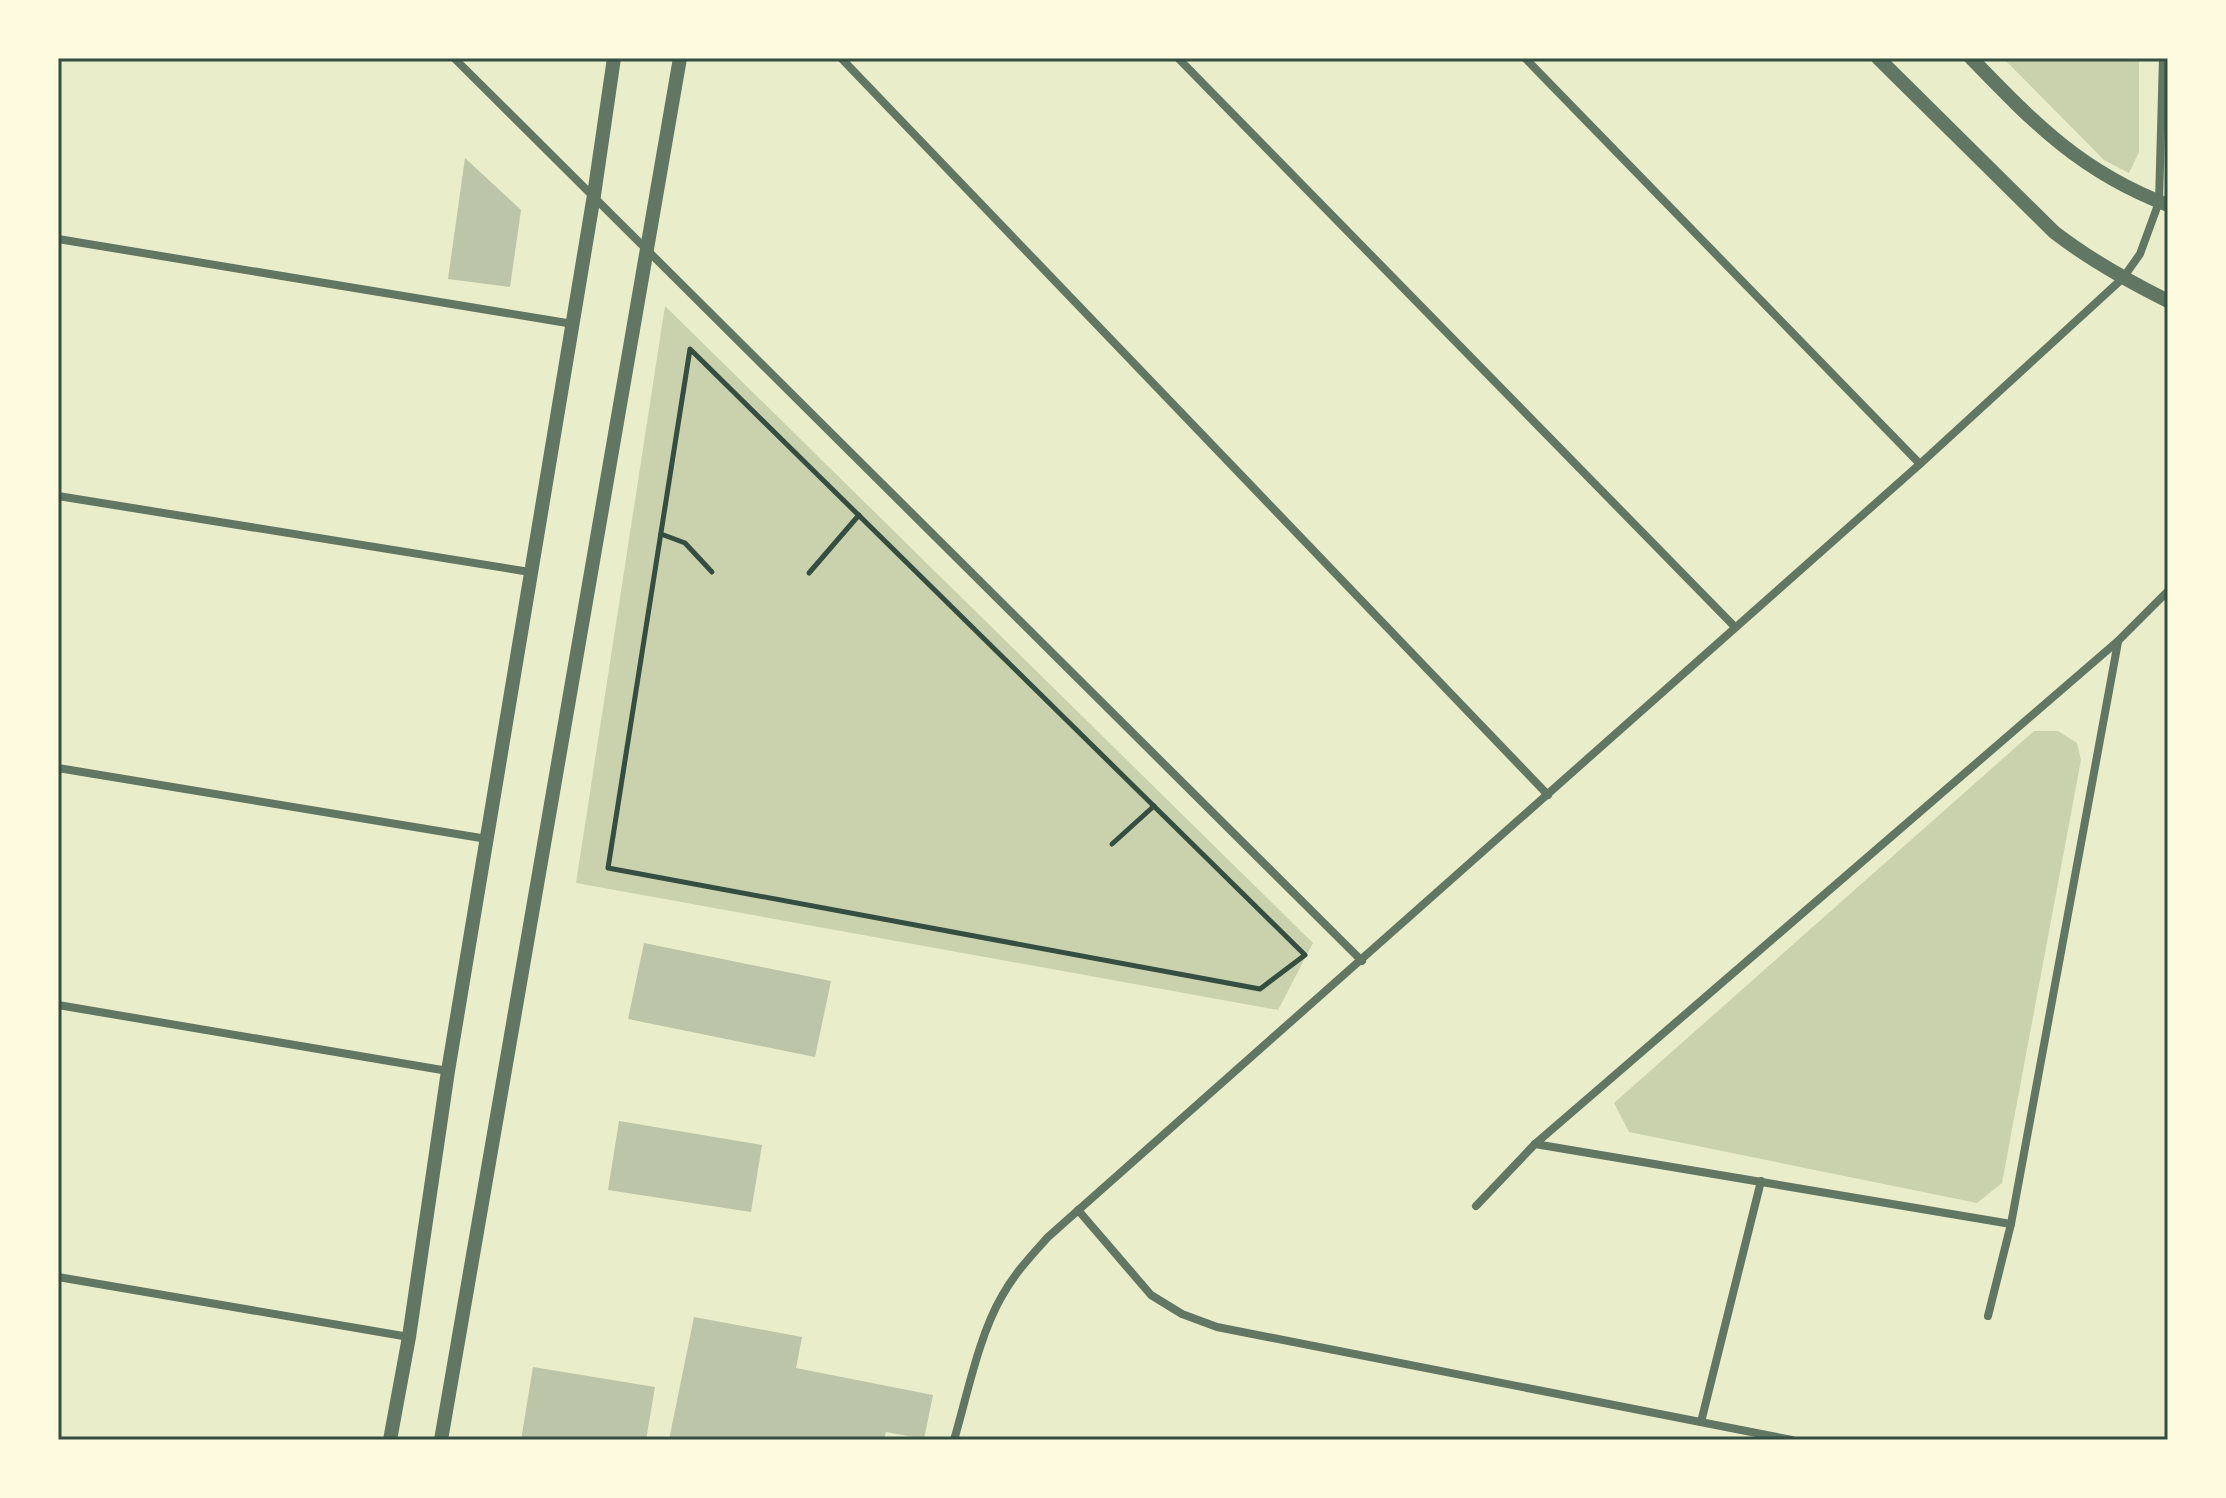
<svg xmlns="http://www.w3.org/2000/svg" width="2226" height="1498" font-family="'Source Serif 4',serif">
<style>
.green{fill:#cad2ad}
.building{fill:#bcc5a7}
.lines{fill:none;stroke-linecap:round;stroke-linejoin:round}
.path{stroke:#344e41;stroke-width:5}
.minor{stroke:#617663;stroke-width:8}
.tertiary{stroke:#617663;stroke-width:14}
.neatline{fill:none;stroke:#344e41;stroke-width:3}
</style>
<rect width="100%" height="100%" fill="#e9edc9"/>
<g class="green">
<path d="M2003 58H2139V152L2129 173 2104 160Z"/>
<path d="M665 306 1313 943 1278 1010 576 883Z"/>
<path d="M2034 731H2058L2077 743 2081 760 2002 1183 1977 1203 1629 1132 1614 1103Z"/>
</g>
<g class="building">
<path d="M465 158 521 210 510 287 448 279Z"/>
<path d="M644 943 831 981 815 1057 628 1019Z"/>
<path d="M619 1121 762 1145 751 1212 608 1190Z"/>
<path d="M694 1317 802 1337 796 1368 933 1395 924 1439 886 1432 884 1440H669Z"/>
<path d="M533 1367 655 1387 646 1440H521Z"/>
</g>
<g class="lines">
<g class="path">
<path d="M690 349 1305 955 1260 989 608 868Z"/>
<path d="M661 534 685 543 712 572"/>
<path d="M809 573 859 515"/>
<path d="M1112 844 1154 806"/>
</g>
<g class="minor">
<path d="M454 58 1362 961"/>
<path d="M841 58 1548 795"/>
<path d="M1178 58 1735 627"/>
<path d="M1525 58 1920 464"/>
<path d="M58 239 573 324"/>
<path d="M58 496 530 572"/>
<path d="M58 768 487 839"/>
<path d="M58 1005 448 1071"/>
<path d="M1535 1144 2011 1224"/>
<path d="M1476 1206 1535 1144 2118 641 2168 591"/>
<path d="M1078 1210 1151 1295 1182 1314 1217 1327 1792 1440"/>
<path d="M58 1277 409 1337"/>
<path d="M1988 1316 2011 1224 2118 642"/>
<path d="M1701 1422 1761 1181"/>
<path d="M954 1440C967 1396 979 1335 1002 1296 1014 1274 1031 1256 1048 1237L1920 464 2123 278 2140 254 2159 202 2163 58"/>
</g>
<g class="tertiary">
<path d="M1878 58 2054 232C2090 260 2128 281 2168 301"/>
<path d="M1971 58C2034 123 2081 172 2168 205"/>
<path d="M390 1440 409 1337 448 1071 594 195 614 58"/>
<path d="M441 1440 680 58"/>
</g>
</g>
<rect width="2226" height="1498" fill="none" stroke="#fefae0" stroke-width="120"/>
<rect x="60" y="60" width="2106" height="1378" class="neatline"/>
</svg>
